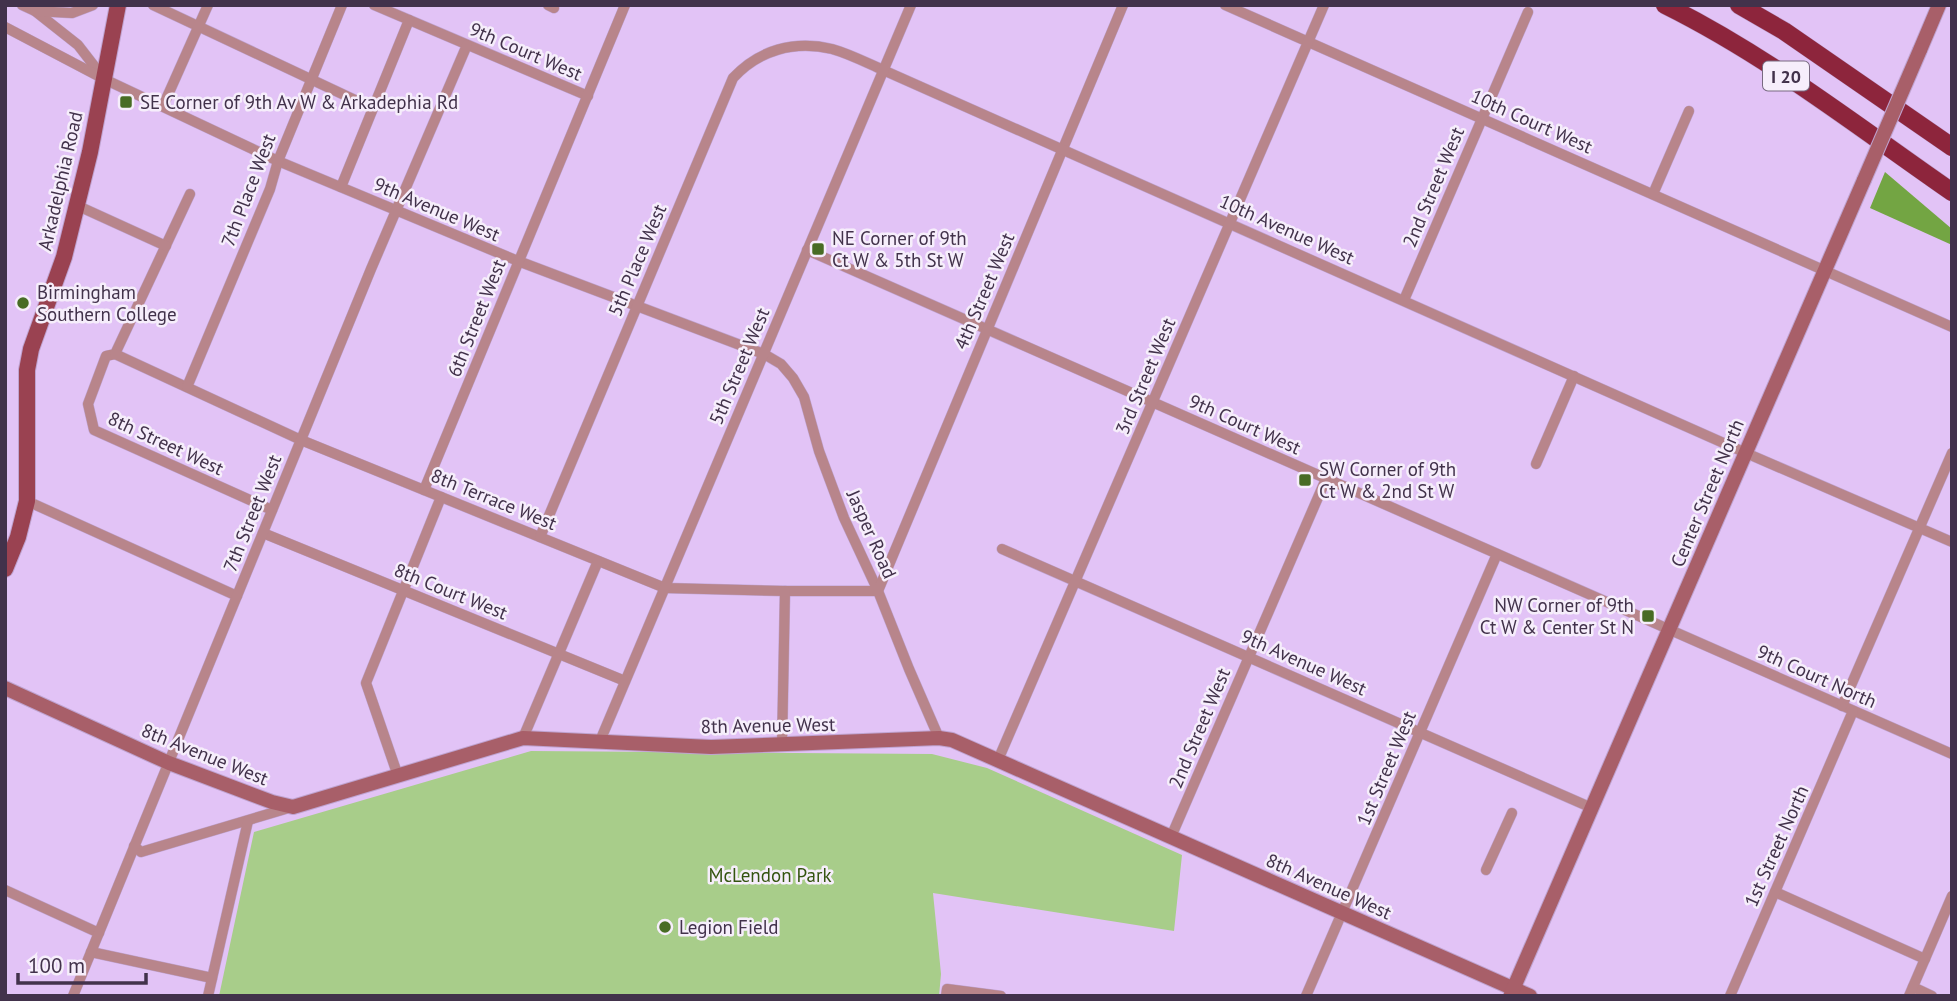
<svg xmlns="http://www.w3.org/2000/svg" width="1957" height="1001" font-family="'PT Sans',sans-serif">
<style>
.green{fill:#a8cd8a}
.forest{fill:#73a543}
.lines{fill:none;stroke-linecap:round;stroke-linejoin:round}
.street-casing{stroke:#bfa3d0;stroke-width:11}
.secondary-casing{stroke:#bfa3d0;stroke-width:16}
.primary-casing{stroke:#bfa3d0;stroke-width:18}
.highway-casing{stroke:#bfa3d0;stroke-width:19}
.street{stroke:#b8858b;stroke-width:10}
.secondary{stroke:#a85f69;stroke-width:14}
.primary{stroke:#9a4251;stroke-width:16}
.highway{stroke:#8d253c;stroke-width:18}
.secondary-bridge-casing{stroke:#bfa3d0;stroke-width:16;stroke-linecap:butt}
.secondary-bridge{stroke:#a85f69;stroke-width:14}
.poi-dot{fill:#486c25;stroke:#f6eefb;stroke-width:2.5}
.labels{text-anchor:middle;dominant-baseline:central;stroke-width:5;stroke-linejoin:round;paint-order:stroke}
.shield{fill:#f6eefb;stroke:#786a80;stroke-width:2}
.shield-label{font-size:18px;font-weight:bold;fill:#42324b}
.street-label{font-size:19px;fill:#42324b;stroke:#f6eefb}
.poi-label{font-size:19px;fill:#42324b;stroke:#f6eefb;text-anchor:start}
.park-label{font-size:19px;fill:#345410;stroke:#f6eefb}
</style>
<rect width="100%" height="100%" fill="#e2c3f6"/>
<path class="green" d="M531 751 932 754 987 768 1182 855 1174 931 933 893 941 974 939 996H219L254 832Z"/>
<path class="forest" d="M1885 172 1952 229V245L1870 208Z"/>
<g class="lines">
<defs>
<g id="street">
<path d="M22 5 35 11 78 45 102 76"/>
<path d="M153 5 372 108"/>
<path d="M374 5 588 96"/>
<path d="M548 5 554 8"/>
<path d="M1225 5 1952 327"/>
<path d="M35 11 72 13 93 5"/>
<path d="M5 27 104 79 278 161 518 261 764 354 781 364 793 378 804 397 819 451 844 518 878 591 909 669 939 738"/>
<path d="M163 106 208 5"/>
<path d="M341 187 409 20"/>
<path d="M190 194 115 354 106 356 88 404 94 430 272 510"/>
<path d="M1653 194 1689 111"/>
<path d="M76 205 166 246"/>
<path d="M807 250 1952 754"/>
<path d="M1404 300 1528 12"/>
<path d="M115 354 301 440 665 588 785 591H878L1123 5"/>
<path d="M187 387 270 189 278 161 342 5"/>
<path d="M1536 464 1574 376"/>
<path d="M424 490 625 5"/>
<path d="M27 501 237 596"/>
<path d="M263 533 625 681"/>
<path d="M540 537 733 78C759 50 794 40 832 49 850 54 867 63 883 70L1746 453 1952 542"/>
<path d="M1002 549 1592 808"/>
<path d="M1842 706 1952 453"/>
<path d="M523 738 598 561"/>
<path d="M600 741 911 5"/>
<path d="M782 745 785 591"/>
<path d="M998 760 1324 5"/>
<path d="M398 776 366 683 441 497"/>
<path d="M1171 837 1326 479"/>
<path d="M134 846 141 852 292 807"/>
<path d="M1486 870 1512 813"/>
<path d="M5 890 99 933"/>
<path d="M1775 892 1925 959"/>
<path d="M91 952 212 978"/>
<path d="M1913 987 1932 996"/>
<path d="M73 996 371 269 467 45"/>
<path d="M208 996 248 821"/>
<path d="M946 996 947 989 1001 996"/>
<path d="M1306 996 1497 554"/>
<path d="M1730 996 1853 711"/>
<path d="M1909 996 1952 896"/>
</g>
<g id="secondary">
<path d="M1920 50 1939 5"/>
<path d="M5 688 169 763 272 802 293 807 523 738 711 747 939 738 952 740 1530 996"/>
<path d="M1511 994 1864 180"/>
</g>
<path id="primary" d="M5 569 18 537 27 501V370L31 349 64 257 90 152 118 5"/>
<g id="highway">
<path d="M1665 5C1768 56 1858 127 1952 192"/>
<path d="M1739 5 1784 31 1952 147"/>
</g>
</defs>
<use href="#street" class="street-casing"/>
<use href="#secondary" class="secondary-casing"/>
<use href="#primary" class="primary-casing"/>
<use href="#highway" class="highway-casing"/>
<use href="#street" class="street"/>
<use href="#secondary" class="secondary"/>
<use href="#primary" class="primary"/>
<use href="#highway" class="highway"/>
<defs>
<path id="secondary-bridge" d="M1864 180 1920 50"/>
</defs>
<use href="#secondary-bridge" class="secondary-bridge-casing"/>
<use href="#secondary-bridge" class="secondary-bridge"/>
</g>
<g class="poi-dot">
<rect x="119" y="95" width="14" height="14" rx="3.5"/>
<rect x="811" y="242" width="14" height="14" rx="3.5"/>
<circle cx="23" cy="303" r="7"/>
<rect x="1298" y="473" width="14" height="14" rx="3.5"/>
<rect x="1641" y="609" width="14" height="14" rx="3.5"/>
<circle cx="665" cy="927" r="7"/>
</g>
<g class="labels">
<rect class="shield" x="1763" y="61.5" width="46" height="29" rx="5"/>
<g class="shield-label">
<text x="1786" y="76">I 20</text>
</g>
<g class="street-label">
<text transform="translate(526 51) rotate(23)">9th Court West</text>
<text transform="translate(1532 121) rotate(24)">10th Court West</text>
<text transform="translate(60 181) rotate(-77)">Arkadelphia Road</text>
<text transform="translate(1433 187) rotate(-67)">2nd Street West</text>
<text transform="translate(248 190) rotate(-69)">7th Place West</text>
<text transform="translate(437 209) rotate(23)">9th Avenue West</text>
<text transform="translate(1287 229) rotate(24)">10th Avenue West</text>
<text transform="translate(637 260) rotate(-67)">5th Place West</text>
<text transform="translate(984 291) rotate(-67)">4th Street West</text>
<text transform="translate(476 318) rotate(-68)">6th Street West</text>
<text transform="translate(739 366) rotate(-67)">5th Street West</text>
<text transform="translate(1145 376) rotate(-67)">3rd Street West</text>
<text transform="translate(1245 424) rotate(24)">9th Court West</text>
<text transform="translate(166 443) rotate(25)">8th Street West</text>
<text transform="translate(1707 493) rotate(-67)">Center Street North</text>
<text transform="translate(494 499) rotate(22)">8th Terrace West</text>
<text transform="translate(252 513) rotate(-68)">7th Street West</text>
<text transform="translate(872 534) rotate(66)">Jasper Road</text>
<text transform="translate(451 591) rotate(22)">8th Court West</text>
<text transform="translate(1304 662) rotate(24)">9th Avenue West</text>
<text transform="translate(1817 676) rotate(24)">9th Court North</text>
<text transform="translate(768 725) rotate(-1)">8th Avenue West</text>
<text transform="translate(1199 728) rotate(-67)">2nd Street West</text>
<text transform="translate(205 754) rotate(22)">8th Avenue West</text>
<text transform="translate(1386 768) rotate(-67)">1st Street West</text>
<text transform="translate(1776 846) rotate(-66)">1st Street North</text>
<text transform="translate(1329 886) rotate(24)">8th Avenue West</text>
</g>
<g class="poi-label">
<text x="140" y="102">SE Corner of 9th Av W &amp; Arkadephia Rd</text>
<text x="832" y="238">NE Corner of 9th<tspan x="832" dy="22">Ct W &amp; 5th St W</tspan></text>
<text x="37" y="292">Birmingham<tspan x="37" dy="22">Southern College</tspan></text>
<text x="1319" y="469">SW Corner of 9th<tspan x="1319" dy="22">Ct W &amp; 2nd St W</tspan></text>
<text x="1634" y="605" text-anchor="end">NW Corner of 9th<tspan x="1634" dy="22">Ct W &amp; Center St N</tspan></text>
<text x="679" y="927">Legion Field</text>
</g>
<g class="park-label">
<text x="770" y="875">McLendon Park</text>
</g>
</g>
<rect width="1957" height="1001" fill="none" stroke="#42324b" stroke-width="14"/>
<path d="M18 973v10h128v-10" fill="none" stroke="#42324b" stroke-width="3.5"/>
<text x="28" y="973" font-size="21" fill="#42324b" stroke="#f6eefb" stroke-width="5" paint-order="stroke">100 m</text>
</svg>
